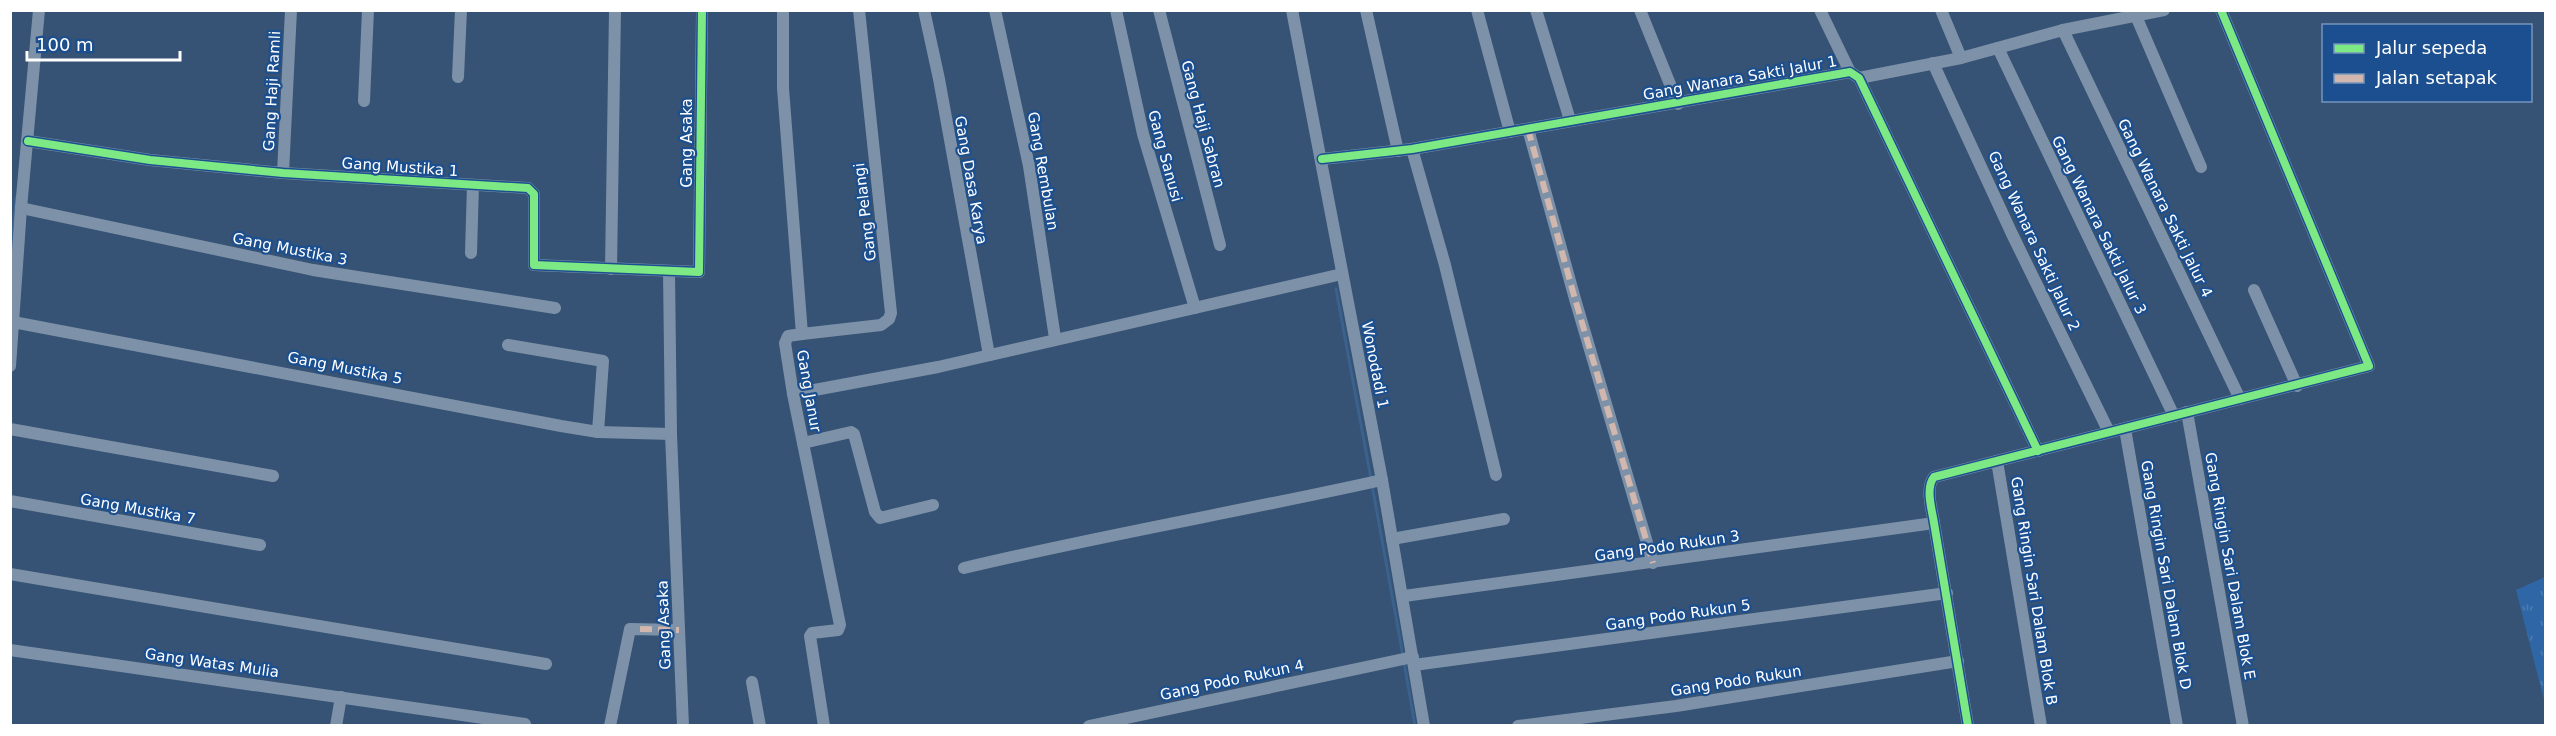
<svg xmlns="http://www.w3.org/2000/svg" width="2556" height="736" font-family="'DejaVu Sans',sans-serif">
<style>
.grass{fill:url(#grass-tufts)}
.lines{fill:none;stroke-linecap:round;stroke-linejoin:round}
.stream{stroke:#3b618d;stroke-width:3}
.minor{stroke:#7d92a8;stroke-width:12}
.quiet{stroke:#d1b7ad;stroke-width:6;stroke-dasharray:12 6;stroke-linecap:butt}
.cycleway-casing{stroke:#1b4f8f;stroke-width:11}
.cycleway{stroke:#7ce984;stroke-width:8}
.labels{text-anchor:middle;dominant-baseline:central;stroke-width:4.5;stroke-linejoin:round;paint-order:stroke}
.street-label{font-size:15px;fill:#fff;stroke:#1b4f8f}
</style>
<defs>
<pattern id="grass-tufts" width="24" height="20" patternUnits="userSpaceOnUse" patternTransform="scale(1.5)"><rect width="24" height="20" fill="#2f66a5"/><path d="M3 7l-1-3M5 7V3M7 7l1-3M15 17l-1-3M17 17v-4M19 17l1-3" fill="none" stroke="#4e7db2"/></pattern>
</defs>
<rect width="100%" height="100%" fill="#365274"/>
<path class="grass" d="M2545 577V704L2516 590Z"/>
<g class="lines">
<g class="stream">
<path d="M10 261 16 197"/>
<path d="M1336 289 1371 479"/>
<path d="M1372 485 1403 656"/>
<path d="M1404 662 1415 726"/>
</g>
<g class="minor">
<path d="M783 10V88L802 334 788 336 785 343 793 394 840 625 838 630 812 633 810 636 824 726"/>
<path d="M924 10 939 79 989 355"/>
<path d="M995 10 1029 166 1055 338"/>
<path d="M1116 10 1143 134 1195 308"/>
<path d="M1159 10 1220 245"/>
<path d="M1292 10 1382 480 1424 726"/>
<path d="M1366 10 1398 151"/>
<path d="M1477 10 1510 132"/>
<path d="M1536 10 1570 120"/>
<path d="M1640 10 1678 104"/>
<path d="M1820 10 1850 72"/>
<path d="M1941 10 1961 58"/>
<path d="M2136 16 2201 167"/>
<path d="M2063 30 2240 399"/>
<path d="M1998 48 2174 416"/>
<path d="M1933 63 2012 234 2109 432"/>
<path d="M458 77 461 10"/>
<path d="M1859 78 1961 58 2063 30 2164 10"/>
<path d="M364 101 368 10"/>
<path d="M1528 129 1575 299 1653 563"/>
<path d="M28 141 150 160 283 173 528 188 534 194V265L699 272 702 10"/>
<path d="M1412 149 1445 265 1496 475"/>
<path d="M1322 159 1412 149 1850 72 1859 78 2038 451"/>
<path d="M283 173 291 10"/>
<path d="M21 208 313 270 555 308"/>
<path d="M471 253 473 185"/>
<path d="M611 269 615 10"/>
<path d="M669 272 671 434 683 726"/>
<path d="M2254 290 2297 386"/>
<path d="M13 322 561 426 598 432 671 434"/>
<path d="M802 334 881 325 889 319 891 313 859 10"/>
<path d="M508 345 603 361 598 432"/>
<path d="M10 366 21 208 39 10"/>
<path d="M793 394 938 367 1342 274"/>
<path d="M2187 412 2243 726"/>
<path d="M10 429 273 476"/>
<path d="M2125 429 2177 726"/>
<path d="M803 443 851 432 854 434 875 512 880 518 933 505"/>
<path d="M1997 461 2041 726"/>
<path d="M10 501 260 545"/>
<path d="M1392 539 1504 519"/>
<path d="M964 568C1102 535 1243 511 1382 480"/>
<path d="M10 574 546 664"/>
<path d="M1404 596 1934 523"/>
<path d="M10 650 525 724"/>
<path d="M1414 665 1947 593"/>
<path d="M752 682 760 726"/>
<path d="M336 726 341 697"/>
<path d="M610 726 630 629 679 630"/>
<path d="M1089 726 1413 657"/>
<path d="M1518 726 1676 706 1958 661"/>
<path d="M1968 726 1934 523C1932 510 1925 488 1934 477L2369 366 2221 10"/>
</g>
<g class="quiet">
<path d="M1528 129 1575 299 1653 563"/>
<path d="M640 629 679 630"/>
</g>
<defs>
<g id="cycleway">
<path d="M28 141 150 160 283 173 528 188 534 194V265L699 272 702 10"/>
<path d="M1322 159 1412 149 1850 72 1859 78 2038 451"/>
<path d="M1968 726 1934 523C1932 510 1925 488 1934 477L2369 366 2221 10"/>
</g>
</defs>
<use href="#cycleway" class="cycleway-casing"/>
<use href="#cycleway" class="cycleway"/>
</g>
<g class="labels">
<g class="street-label">
<text transform="translate(1740 78) rotate(-10)">Gang Wanara Sakti Jalur 1</text>
<text transform="translate(272 91) rotate(-87)">Gang Haji Ramli</text>
<text transform="translate(1203 124) rotate(75)">Gang Haji Sabran</text>
<text transform="translate(687 143) rotate(-90)">Gang Asaka</text>
<text transform="translate(1165 156) rotate(75)">Gang Sanusi</text>
<text transform="translate(400 167) rotate(4)">Gang Mustika 1</text>
<text transform="translate(1043 171) rotate(80)">Gang Rembulan</text>
<text transform="translate(971 180) rotate(80)">Gang Dasa Karya</text>
<text transform="translate(2165 208) rotate(64)">Gang Wanara Sakti Jalur 4</text>
<text transform="translate(865 212) rotate(-97)">Gang Pelangi</text>
<text transform="translate(2099 225) rotate(64)">Gang Wanara Sakti Jalur 3</text>
<text transform="translate(2034 241) rotate(65)">Gang Wanara Sakti Jalur 2</text>
<text transform="translate(290 249) rotate(11)">Gang Mustika 3</text>
<text transform="translate(1375 365) rotate(79)">Wonodadi 1</text>
<text transform="translate(345 368) rotate(11)">Gang Mustika 5</text>
<text transform="translate(809 391) rotate(80)">Gang Janur</text>
<text transform="translate(138 509) rotate(10)">Gang Mustika 7</text>
<text transform="translate(1667 546) rotate(-8)">Gang Podo Rukun 3</text>
<text transform="translate(2230 566) rotate(80)">Gang Ringin Sari Dalam Blok E</text>
<text transform="translate(2166 575) rotate(80)">Gang Ringin Sari Dalam Blok D</text>
<text transform="translate(2034 591) rotate(81)">Gang Ringin Sari Dalam Blok B</text>
<text transform="translate(1678 615) rotate(-8)">Gang Podo Rukun 5</text>
<text transform="translate(664 625) rotate(-92)">Gang Asaka</text>
<text transform="translate(212 663) rotate(8)">Gang Watas Mulia</text>
<text transform="translate(1232 680) rotate(-12)">Gang Podo Rukun 4</text>
<text transform="translate(1736 681) rotate(-9)">Gang Podo Rukun</text>
</g>
</g>
<rect width="2556" height="736" fill="none" stroke="#ffffff" stroke-width="24"/>
<rect x="2322" y="24" width="210" height="78" fill="#1b4f8f" stroke="#7695bc" stroke-width="1.5"/>
<rect x="2334" y="44" width="30" height="9" fill="#7ce984" stroke="#7695bc" stroke-width="1.5"/>
<text x="2376" y="54" font-size="18" fill="#ffffff">Jalur sepeda</text>
<rect x="2334" y="74" width="30" height="9" fill="#d1b7ad" stroke="#7695bc" stroke-width="1.5"/>
<text x="2376" y="84" font-size="18" fill="#ffffff">Jalan setapak</text>
<path d="M27 51v9h153v-9" fill="none" stroke="#ffffff" stroke-width="3"/>
<text x="36" y="51" font-size="18" fill="#ffffff" stroke="#1b4f8f" stroke-width="4.5" paint-order="stroke">100 m</text>
</svg>
